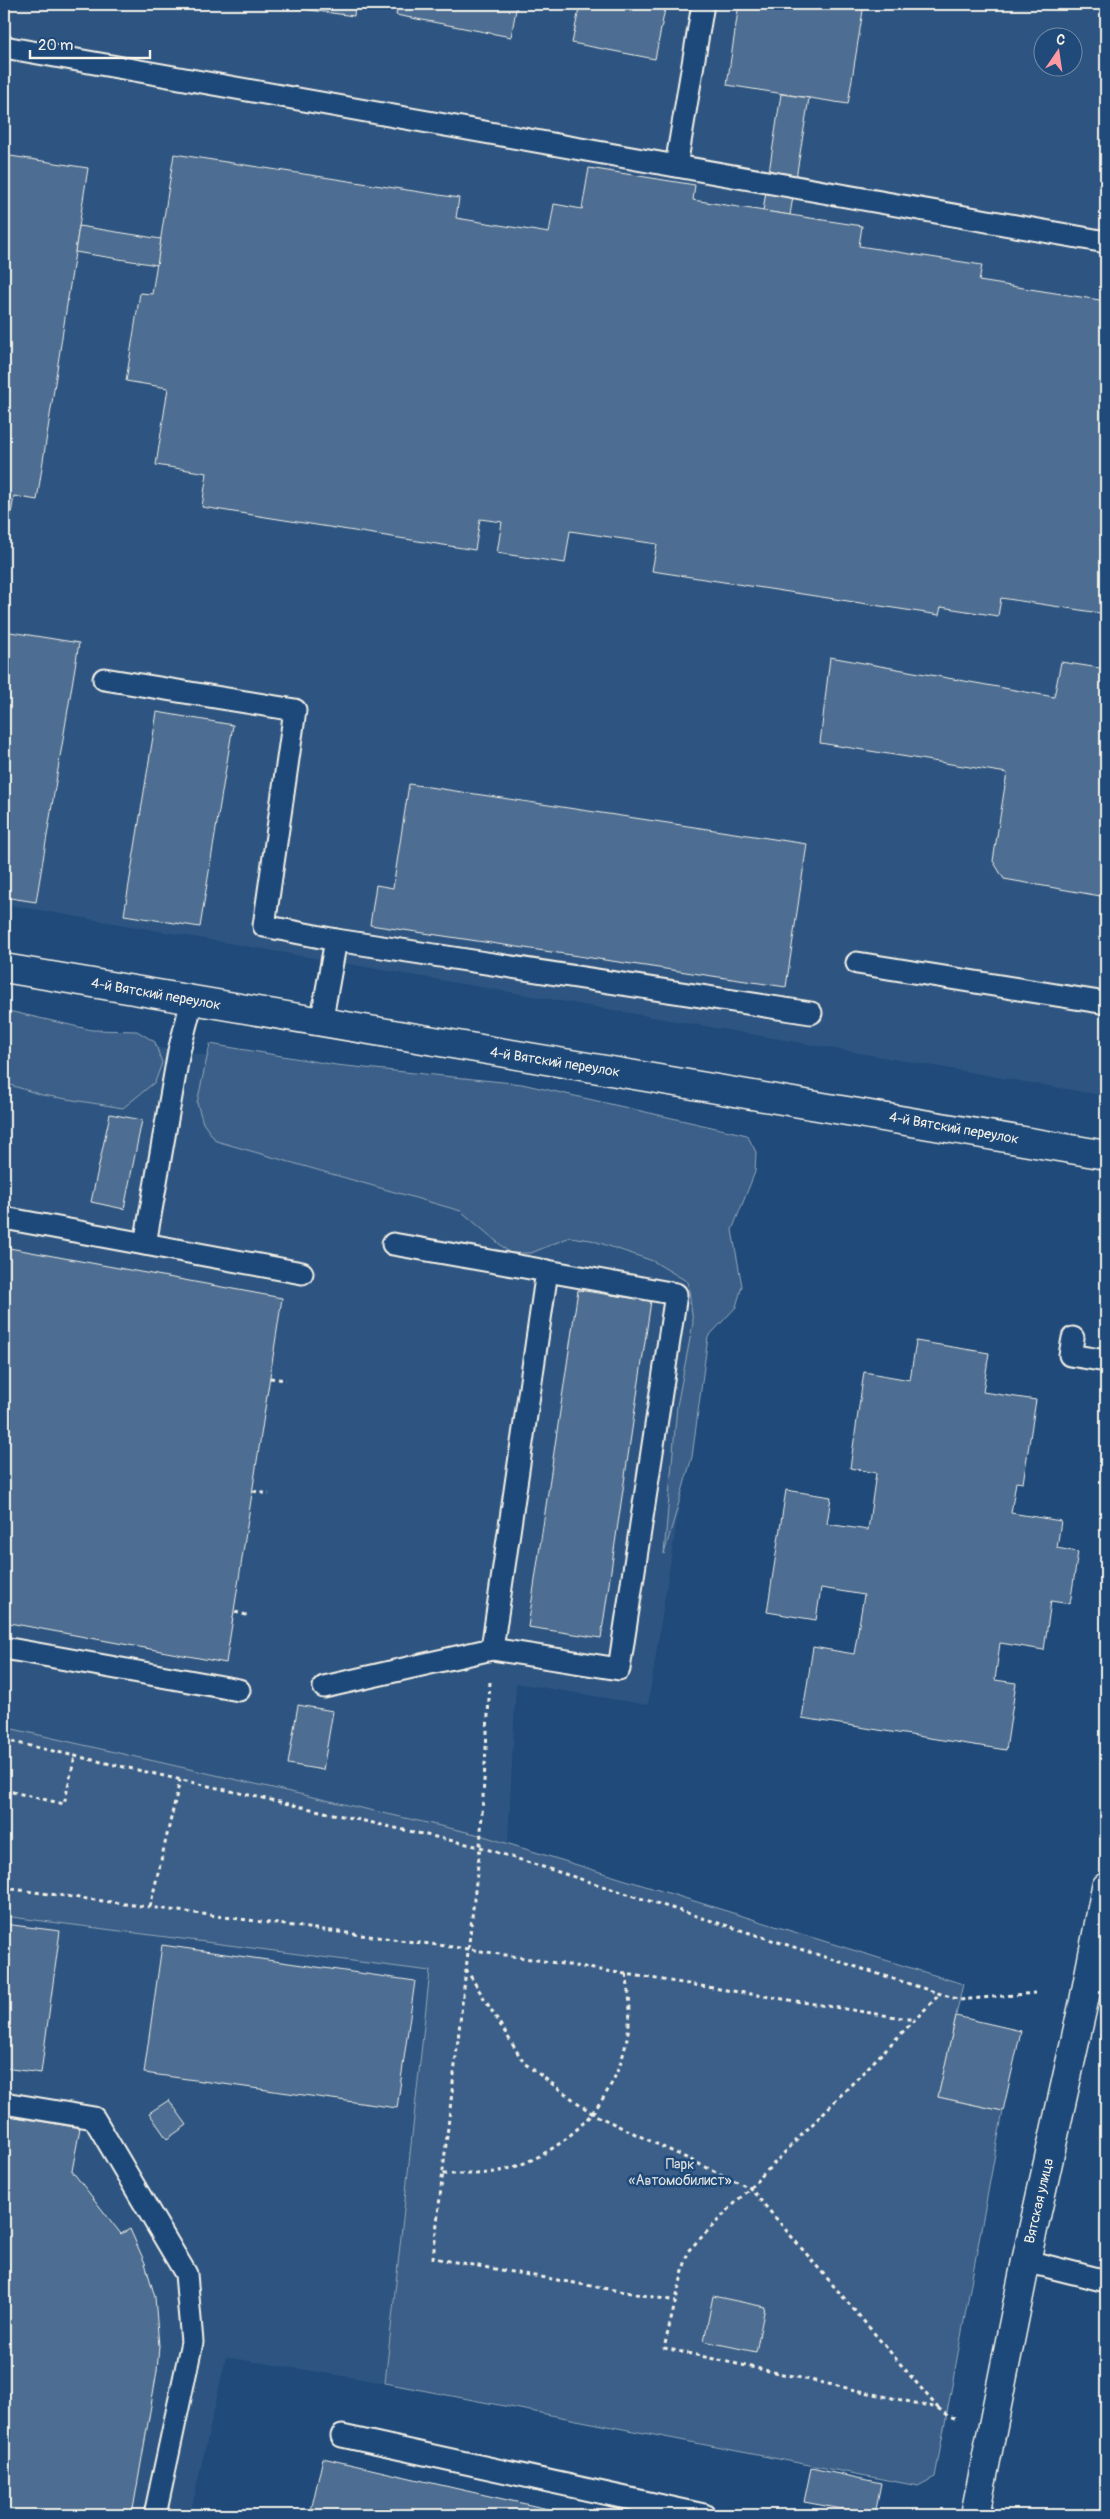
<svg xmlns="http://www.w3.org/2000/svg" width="1110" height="2519" font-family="Pangolin,sans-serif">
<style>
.built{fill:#2d5581;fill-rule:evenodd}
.green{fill:#3a5f88;stroke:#97a8b8}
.building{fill:#4d6e92;stroke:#f4f1e8}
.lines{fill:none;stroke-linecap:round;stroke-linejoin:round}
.service-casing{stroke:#f4f1e8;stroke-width:25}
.minor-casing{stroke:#f4f1e8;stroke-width:31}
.tertiary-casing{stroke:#f4f1e8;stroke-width:31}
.path{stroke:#f4f1e8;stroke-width:3;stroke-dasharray:4 4;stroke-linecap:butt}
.service{stroke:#1f4a7a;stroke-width:21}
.minor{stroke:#1f4a7a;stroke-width:28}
.tertiary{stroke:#1f4a7a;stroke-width:28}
.labels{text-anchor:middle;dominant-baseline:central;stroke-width:5;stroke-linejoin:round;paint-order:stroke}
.street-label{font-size:14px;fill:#f4f1e8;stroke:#1f4a7a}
.park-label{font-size:14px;fill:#e1e2de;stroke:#1f4a7a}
</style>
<rect width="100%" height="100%" fill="#1f4a7a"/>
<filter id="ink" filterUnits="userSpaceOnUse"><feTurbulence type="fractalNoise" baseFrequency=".02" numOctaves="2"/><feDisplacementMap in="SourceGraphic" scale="10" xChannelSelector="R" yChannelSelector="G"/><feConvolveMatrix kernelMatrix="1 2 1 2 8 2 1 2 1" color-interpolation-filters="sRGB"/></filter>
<g filter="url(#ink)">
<g class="built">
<path d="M4 4H1106V1096L4 904ZM1042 38H1072V68H1042Z"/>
<path d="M4 1026 179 1051 736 1144 648 1705 516 1683 508 1843 480 1835 4 1727Z"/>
<path d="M4 1916 430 1971 385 2383 226 2357 190 2515H4Z"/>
</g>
<g class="green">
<path d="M4 1010 92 1030 137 1031 155 1042 162 1063 155 1082 123 1108 42 1095 4 1083Z"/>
<path d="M210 1044 336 1065 522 1084 747 1135 756 1152 755 1172 732 1230 742 1286 736 1307 708 1337 692 1457 664 1554 677 1406 693 1323 688 1282 653 1261 591 1240 570 1237 531 1253H510L461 1211 216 1141 203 1123 197 1103Z"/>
<path d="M4 1727 480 1835 963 1984 938 2097 1003 2111 935 2477 918 2486 385 2383 430 1971 4 1916Z"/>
</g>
<g class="building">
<path d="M265 4H355L354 16Z"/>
<path d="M398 4H517L511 37 396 15Z"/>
<path d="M580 4H666L655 59 572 43Z"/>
<path d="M739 4H864L848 104 727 85Z"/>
<path d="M781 94 809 98 790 215 763 211Z"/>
<path d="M174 154 459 198 456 218 549 233 554 204 582 209 589 168 695 185 693 200 862 226 859 246 982 265 979 281 1106 301V614L1001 598 998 616 941 607 939 615 652 571 657 544 570 531 565 563 497 553 502 522 480 519 475 550 202 507 207 473 156 465 168 388 126 381 140 293 152 294Z"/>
<path d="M4 155 88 168 37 500 14 496 7 539H4Z"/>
<path d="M79 226 161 239 157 265 75 252Z"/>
<path d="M4 631 79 643 36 902 4 897Z"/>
<path d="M830 657 1054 697 1061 662 1106 669V897L1004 879 993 861 1007 773 820 743Z"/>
<path d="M157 712 233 725 200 927 124 915Z"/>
<path d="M409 784 807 844 786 987 370 925 376 885 393 888Z"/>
<path d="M110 1114 142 1120 124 1209 91 1202Z"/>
<path d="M4 1247 282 1298 226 1663 4 1622Z"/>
<path d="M578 1290 651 1301 601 1638 528 1627Z"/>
<path d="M916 1341 989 1353 983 1392 1036 1400 1023 1483 1016 1482 1011 1513 1061 1521 1057 1548 1078 1552 1070 1604 1051 1601 1044 1650 1000 1643 995 1680 1016 1683 1006 1750 802 1718 813 1647 854 1654 864 1595 821 1588 816 1620 767 1612 786 1490 831 1497 827 1524 868 1530 876 1473 850 1468 864 1372 910 1380Z"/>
<path d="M298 1705 333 1711 323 1770 288 1764Z"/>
<path d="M4 1924 60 1931 41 2073 4 2068Z"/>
<path d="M162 1945 415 1981 397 2108 144 2073Z"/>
<path d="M956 2016 1021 2031 1003 2111 938 2097Z"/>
<path d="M169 2100 187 2125 167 2139 149 2113Z"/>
<path d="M4 2115 80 2128 72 2171 121 2234 130 2229 145 2263 155 2297 159 2346 157 2371 132 2515H4Z"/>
<path d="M713 2296 765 2307 756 2352 704 2341Z"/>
<path d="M323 2458 467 2491 575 2515H310Z"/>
<path d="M811 2468 881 2483 875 2515 804 2502Z"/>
</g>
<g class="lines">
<defs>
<g id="service">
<path d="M4 47 1106 242"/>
<path d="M676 166 703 4"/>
<path d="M104 679 295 710 264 926 336 940 811 1013"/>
<path d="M857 963 1106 1003"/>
<path d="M321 1023 336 940"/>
<path d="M4 1218 302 1273"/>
<path d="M145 1244 179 1051 192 1001"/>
<path d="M1073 1338 1070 1355 1106 1361"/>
<path d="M4 1648 239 1690"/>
<path d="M492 1649 619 1669 676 1294 547 1271"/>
<path d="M324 1687 492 1649 547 1271 393 1244"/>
<path d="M4 2103 94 2118 186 2274 192 2342 155 2515"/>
<path d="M1026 2261 1106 2281"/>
<path d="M342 2436 704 2515"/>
</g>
<path id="minor" d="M4 968C371 1031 739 1090 1106 1155"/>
<path id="tertiary" d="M975 2515 1026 2261 1084 2001 1106 1887"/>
</defs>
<use href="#service" class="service-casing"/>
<use href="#minor" class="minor-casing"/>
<use href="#tertiary" class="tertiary-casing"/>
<g class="path">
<path d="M270 1378 286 1380"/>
<path d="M253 1491 269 1494"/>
<path d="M235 1612 250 1616"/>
<path d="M490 1682 480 1847 433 2258 676 2301"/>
<path d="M4 1740 480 1847 960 2000 1035 1993"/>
<path d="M4 1790 64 1804 75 1756"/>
<path d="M4 1888 468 1949 915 2020"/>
<path d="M150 1907 180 1780"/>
<path d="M466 1969 524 2063 593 2114 750 2188 938 2408 664 2348 688 2251 940 1994"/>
<path d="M443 2174C462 2174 482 2175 500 2171 569 2154 623 2095 629 2023 631 2007 629 1991 626 1974"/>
<path d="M938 2408 948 2416 955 2418"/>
</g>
<use href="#service" class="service"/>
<use href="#minor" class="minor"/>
<use href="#tertiary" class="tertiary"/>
</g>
</g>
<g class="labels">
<g class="street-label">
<text transform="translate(156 994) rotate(10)">4-й Вятский переулок</text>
<text transform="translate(555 1062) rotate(9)">4-й Вятский переулок</text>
<text transform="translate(954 1128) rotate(10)">4-й Вятский переулок</text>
<text transform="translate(1039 2201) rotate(-77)">Вятская улица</text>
</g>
<g class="park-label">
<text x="680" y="2164">Парк<tspan x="680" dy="16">«Автомобилист»</tspan></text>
</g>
</g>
<rect width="1110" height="2519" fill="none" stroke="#1f4a7a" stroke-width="20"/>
<rect x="10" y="10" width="1090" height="2499" fill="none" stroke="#f4f1e8" stroke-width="2" filter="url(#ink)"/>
<g transform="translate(1058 52) rotate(13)"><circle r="24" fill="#1f4a7a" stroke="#748da6"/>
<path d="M0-4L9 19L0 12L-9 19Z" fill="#ff9aa2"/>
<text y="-8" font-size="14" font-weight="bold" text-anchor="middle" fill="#f4f1e8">С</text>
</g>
<path d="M30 50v8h120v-8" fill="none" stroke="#f4f1e8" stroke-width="2.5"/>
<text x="38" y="50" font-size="15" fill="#f4f1e8" stroke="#1f4a7a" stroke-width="4" paint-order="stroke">20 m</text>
</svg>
